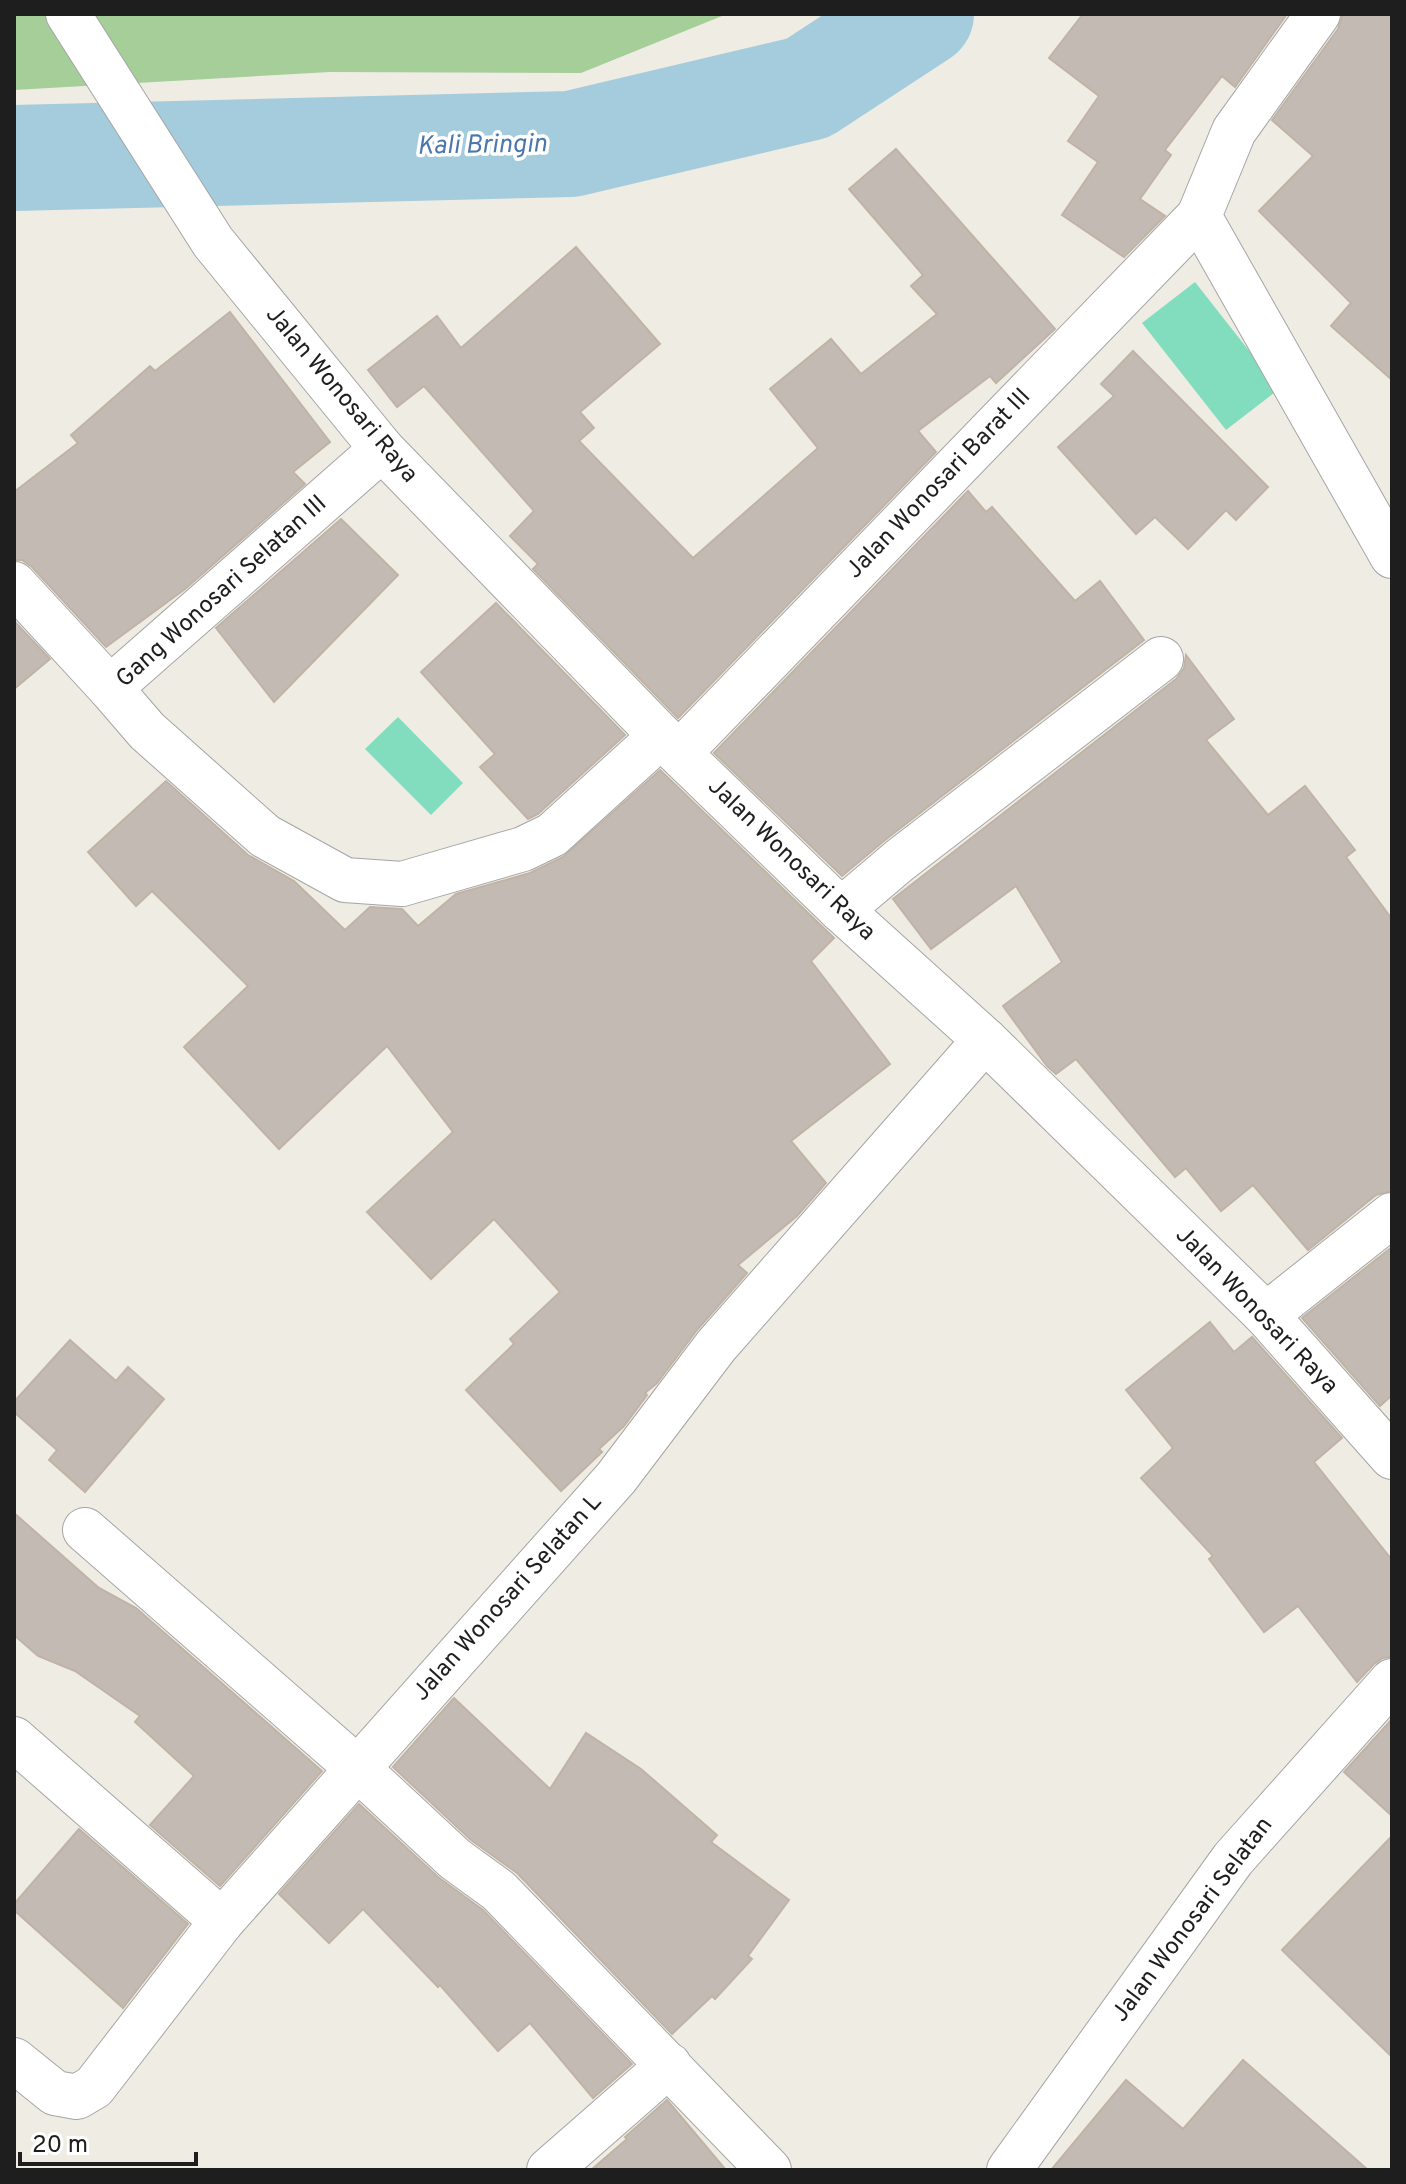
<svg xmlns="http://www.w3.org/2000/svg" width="1406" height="2184" font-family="Overpass,sans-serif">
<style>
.forest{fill:#a5ce99}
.pitch{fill:#82ddbf}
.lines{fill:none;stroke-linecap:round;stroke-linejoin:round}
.river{stroke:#a4ccdc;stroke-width:106}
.building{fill:#c3bbb3;stroke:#c0b3a6;stroke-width:2}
.minor-casing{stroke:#a5a5a5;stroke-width:46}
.minor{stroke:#fff;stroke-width:44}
.labels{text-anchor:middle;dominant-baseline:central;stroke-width:7;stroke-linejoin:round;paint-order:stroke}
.street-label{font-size:24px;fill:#1e1e1e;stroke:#fff}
.water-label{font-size:26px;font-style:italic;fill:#4b77ac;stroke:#fff}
</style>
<rect width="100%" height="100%" fill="#efece4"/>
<path class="forest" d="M14 14H727L581 73 330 72 14 90Z"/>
<g class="pitch">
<path d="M1195 282 1279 389 1226 430 1142 323Z"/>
<path d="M398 717 463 783 431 815 365 749Z"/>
</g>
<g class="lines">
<path class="river" d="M14 158 571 144 808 88 921 14"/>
</g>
<g class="building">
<path d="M1083 14H1287L1235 87 1222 76 1165 150 1171 155 1140 199 1165 216 1124 257 1062 215 1098 162 1068 141 1099 96 1049 58Z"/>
<path d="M1343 14H1392V380L1331 326 1351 303 1259 211 1313 156 1272 120 1338 29Z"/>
<path d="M896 149 1055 329 996 383 990 376 918 431 936 452 678 718 533 569 538 564 510 536 534 511 424 386 397 407 368 370 437 316 461 348 576 247 660 344 580 412 594 428 579 441 693 558 818 448 770 389 831 339 861 374 937 314 911 286 923 275 849 189Z"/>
<path d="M230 312 330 442 293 472 305 484 185 589 106 647 32 567 22 560H14V492L78 443 71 435 150 366 155 371Z"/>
<path d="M1133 351 1268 487 1236 520 1226 510 1188 549 1155 517 1136 534 1058 447 1114 396 1101 384Z"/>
<path d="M968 491 986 512 992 507 1075 601 1100 581 1144 640 885 840 842 876 714 753Z"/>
<path d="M341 519 398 575 274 702 216 628Z"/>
<path d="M496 603 625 735 538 814 528 819 480 767 495 754 421 672Z"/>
<path d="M14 621 50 659 14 689Z"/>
<path d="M1186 655 1234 719 1206 740 1268 815 1305 786 1355 850 1346 857 1392 919V1191L1376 1195 1308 1250 1253 1185 1221 1211 1186 1168 1175 1177 1076 1059 1056 1074 1047 1066 1003 1006 1062 962 1016 886 931 949 893 899 1176 679 1184 668Z"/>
<path d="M660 770 834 938 811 961 890 1064 791 1141 826 1183 797 1216 738 1265 747 1273 697 1330 657 1383 645 1393 647 1395 624 1426 599 1449 602 1452 561 1491 466 1390 514 1344 510 1339 560 1292 494 1219 431 1279 367 1212 453 1132 387 1046 279 1149 184 1047 248 986 152 891 136 906 88 852 166 781 248 855 294 881 345 930 370 907 402 909 418 926 456 894 530 873 563 857Z"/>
<path d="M1392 1247V1395L1380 1406 1302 1318Z"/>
<path d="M1210 1322 1234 1352 1252 1337 1342 1438 1314 1462 1392 1560V1657L1383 1658 1374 1664 1357 1682 1298 1606 1264 1632 1209 1559 1213 1556 1141 1478 1173 1448 1126 1390Z"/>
<path d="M70 1340 116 1381 128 1367 164 1399 85 1492 49 1460 57 1450 14 1412V1402Z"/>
<path d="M14 1513 99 1588 136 1608 322 1771 220 1886 150 1825 194 1776 135 1722 140 1716 75 1671 38 1656 14 1635Z"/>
<path d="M454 1698 550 1789 586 1733 641 1769 717 1835 711 1842 789 1900 748 1956 752 1959 715 1999 712 1996 672 2034 517 1873 471 1840 393 1767Z"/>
<path d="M1392 1719V1816L1344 1772Z"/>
<path d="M359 1804 438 1877 483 1910 632 2064 593 2098 530 2023 498 2051 440 1985 438 1987 363 1909 329 1943 279 1894Z"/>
<path d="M79 1829 188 1924 123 2008 14 1910V1904Z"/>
<path d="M1392 1836V2057L1282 1950Z"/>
<path d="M1243 2060 1368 2170H1051L1126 2080 1183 2129Z"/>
<path d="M667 2100 726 2170H591L627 2139 625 2137Z"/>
</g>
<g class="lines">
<defs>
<g id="minor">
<path d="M68 14 213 242 382 449 661 736 841 910 985 1040 1266 1315 1392 1457"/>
<path d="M1318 14 1234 131 1199 216 1392 556"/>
<path d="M382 449 110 688 147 731 265 836 345 880 402 884 523 849 552 835 661 736"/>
<path d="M14 584 110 688"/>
<path d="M680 752 1199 216"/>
<path d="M841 910 900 860 1161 659"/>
<path d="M1266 1315 1392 1215"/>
<path d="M85 1530 356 1767 455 1859 499 1891 769 2170"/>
<path d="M14 1739 222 1921"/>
<path d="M14 2060 55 2093 77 2097 94 2087 222 1921 616 1478 716 1346 985 1040"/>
<path d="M549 2170 669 2065"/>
<path d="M1009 2170 1233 1859 1392 1681"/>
</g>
</defs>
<use href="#minor" class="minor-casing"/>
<use href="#minor" class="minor"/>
</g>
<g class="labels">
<g class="street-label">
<text transform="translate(341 395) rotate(50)">Jalan Wonosari Raya</text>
<text transform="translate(939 484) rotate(-46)">Jalan Wonosari Barat III</text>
<text transform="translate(222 592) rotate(-42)">Gang Wonosari Selatan III</text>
<text transform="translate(791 860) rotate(44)">Jalan Wonosari Raya</text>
<text transform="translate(1256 1311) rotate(46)">Jalan Wonosari Raya</text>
<text transform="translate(508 1598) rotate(-48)">Jalan Wonosari Selatan L</text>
<text transform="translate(1193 1920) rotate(-53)">Jalan Wonosari Selatan</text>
</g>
<g class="water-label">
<text transform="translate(482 146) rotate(-1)">Kali Bringin</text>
</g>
</g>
<rect width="1406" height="2184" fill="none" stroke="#1e1e1e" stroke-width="32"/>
<path d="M20 2152v12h176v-12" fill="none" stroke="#1e1e1e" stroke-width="4"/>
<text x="32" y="2152" font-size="24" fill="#1e1e1e" stroke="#ffffff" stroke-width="6" paint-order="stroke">20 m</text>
</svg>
